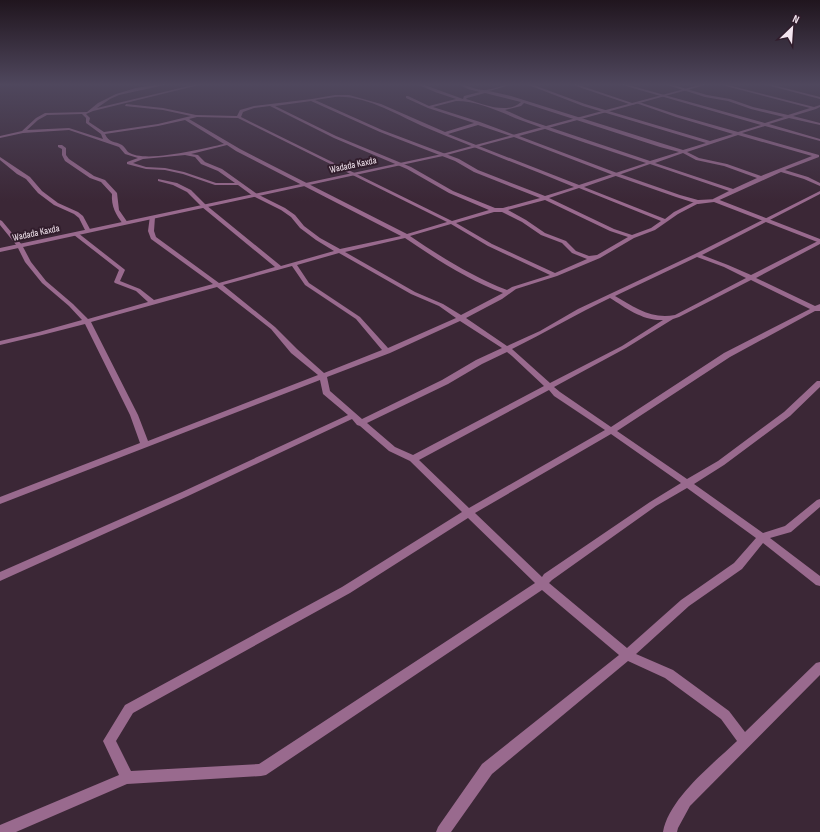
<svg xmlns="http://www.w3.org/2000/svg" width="820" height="832" font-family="'Sofia Sans Condensed',sans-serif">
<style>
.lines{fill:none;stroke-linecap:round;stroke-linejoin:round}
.minor{fill:#996a8e;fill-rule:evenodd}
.tertiary{fill:#996a8e;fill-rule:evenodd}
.labels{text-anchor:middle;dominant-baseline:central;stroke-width:4;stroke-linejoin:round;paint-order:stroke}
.far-street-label{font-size:10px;fill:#f3e5ef;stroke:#311d2c}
</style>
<rect width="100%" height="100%" fill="#3b2736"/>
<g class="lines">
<g class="minor">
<path d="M161 84H169L119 95 110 99 97 108 197 84H203L93 111 86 114 90 118 89 122 104 132 158 124 191 116 163 110 125 106 126 104 163 108 196 115 237 116 240 110 254 106 312 99 335 95H349L381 104 445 132 474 123 428 108 406 98V96H408L429 106 456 99 435 92 417 84H422L463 99 464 96 480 92 468 89 458 84C467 84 476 91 486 90 495 89 504 84 514 84L489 91 511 96 683 150 706 143 583 106 526 84H531L585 104 710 141 733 134 676 117 636 103 639 102 678 115 738 132 761 125 619 84H625L765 123 784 117 751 109 728 101 705 97 664 84H670L707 95 730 99 753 107 788 115 810 108 718 84H724L814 107 820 105V107L816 109 793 116 820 123V125L789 118 769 124 820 139V141L765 126 742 133 819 155V157L785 170 808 177 820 183V186L804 179 781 172 715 202 713 201V199L729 191 650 164 584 187 665 219 674 212 696 201 701 202 678 214 655 230 634 238 600 258 557 276 516 289 502 299 466 318 507 346 540 331 578 309 695 254 820 191V194L702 255 728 265 751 275 820 240V244L756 278 815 306 820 304V311H815L730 357 617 431 687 479 718 461 784 412 817 381H820V387L790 416 724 465 694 484 763 533 785 526 817 500 820 499V507L791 532 770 538 820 576V586L816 585 763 543 742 569 689 606 636 654 673 670 729 711 745 732 816 663 820 662V675L690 806 678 828 677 832H663C669 798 713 764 737 741L721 719 665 678 628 661 492 774 451 832H436L438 827 482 764 619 655 542 590 266 775 261 776 127 784 16 832H0V825L119 775 103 741 125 705 342 587 462 512 410 461 389 451 360 426 357 425 352 419 188 496 0 581V572L182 492 348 415 323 394 320 380 0 504V497L140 443 130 415 85 324 42 335 0 345V341L39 332 82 320 69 306 42 283 25 262 17 246 0 225V220L2 221 22 245 31 262 46 281 73 304 88 319 148 302 136 291 115 283 114 282 119 270 74 235V233H78L124 269 125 270 120 281 140 289 154 300 213 284 151 239 148 231 150 216 155 217 154 231 156 237 219 283 275 267 202 207 187 192 173 185 158 181V179L177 183 191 190 206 205 281 266 334 251 316 240 300 228 291 217 281 210 253 196 238 185H215L183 174 165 170 146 169 127 164V162L138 158 125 154 119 147 69 130 23 133 0 138V136L22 131 36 118 45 113 87 112 98 103 116 94 136 88ZM485 93 521 102C508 115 482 104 466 99L467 98ZM335 97C367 95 398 116 427 128 475 148 525 167 574 187L545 196 478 170 459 159 382 130 315 100ZM311 101 380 132 455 161 474 172 540 198 503 208H495L453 191 411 167 336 136 275 106ZM456 101C480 101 502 113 523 121 564 136 605 149 646 163L579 185 448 134 478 125 514 137 517 136 480 122 433 107ZM524 103 660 147 679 152 650 161 525 119 505 110 521 106ZM270 106 334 138 407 169 449 193 489 210 452 221 241 117 243 112 254 108ZM82 114 86 118V123L101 134 103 139 69 128 27 130 38 120 47 115ZM197 117 238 118 447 222 407 234 240 149 189 119ZM185 120 224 144C204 148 145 164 128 152 126 150 125 147 122 145 115 141 109 143 105 134L158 126ZM738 135 812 156 761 176 727 164 699 158 687 152ZM227 145 236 151 401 236 340 249 320 238 304 226 295 215 285 208 257 194 222 169 205 162 198 155 191 154ZM683 153 696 160 724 166 757 178 733 189 655 163ZM185 155 195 157 201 164 218 171 235 183H216L184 172 165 168 146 167 133 163 143 159ZM579 188 661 221 651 228 632 235 614 229 549 198ZM545 200 610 231 628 237 597 255 589 256 576 251 566 241 545 233 526 220 508 210ZM494 212H502L522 222 541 235 562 243 572 253 587 259 555 273 492 244 456 223ZM451 224 488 246 550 275 512 287 507 290C473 277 441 257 410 236ZM405 238C436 259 468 280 503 293L461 315 443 304 415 292 345 252ZM339 253 411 294 439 306 456 318 388 348 360 317 309 283 297 265ZM697 257 724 267 746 278 675 315C652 320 634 307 615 296ZM292 266 305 285 356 319 382 350 324 373 297 349 275 327 223 285ZM751 280 810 309 724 353 611 427 560 392 554 387 626 348 673 319 679 317ZM217 287 271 329 291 353 318 375 148 441 138 415 91 322ZM610 298C626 308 643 321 663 320L622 346 550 383 512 349C545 333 576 314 610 298ZM460 321 502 348 476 360 442 380 362 419 330 391 327 377 390 353ZM507 352 512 356 544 386 413 455 395 447 367 423 448 384 482 364ZM549 390 554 396 605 430 469 508 419 460ZM611 434 681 483 650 502 544 574 542 577 475 513ZM687 488 756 538 734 563 681 600 627 648 549 583 552 580 656 506ZM468 518 535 583 259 764 131 771 116 741 133 713 350 593Z"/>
<path d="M570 84H576L635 104 632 105Z"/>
<path d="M763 84H769L820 97V99Z"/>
<path d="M58 145H62L66 148V155L69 159 94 176 105 180 117 193 119 210 128 223 127 224H123C116 215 111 206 112 194L101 182 90 178 65 161 62 155V149L58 147Z"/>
<path d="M0 157 30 177 42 191 58 203 78 212 83 216 91 231 90 232H86L79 218 74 214 54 205 38 193 26 179 17 174 0 160Z"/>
</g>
<path class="tertiary" d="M703 84H709L519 136 617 173 680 195 698 200 717 199 820 239V243L714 202 698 204 676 197 613 175 514 137 443 156 0 252V248L442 154Z"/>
</g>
<linearGradient id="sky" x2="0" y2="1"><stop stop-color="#20151e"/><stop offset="0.42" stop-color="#4f475d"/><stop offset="1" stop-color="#4f475d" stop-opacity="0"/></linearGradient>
<rect width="820" height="201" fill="url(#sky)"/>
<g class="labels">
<g class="far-street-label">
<text transform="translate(353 165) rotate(-12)">Wadada Kaxda</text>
<text transform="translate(36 233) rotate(-12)">Wadada Kaxda</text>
</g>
</g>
<g transform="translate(792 28) rotate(25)" stroke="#311d2c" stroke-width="3" paint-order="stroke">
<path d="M0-3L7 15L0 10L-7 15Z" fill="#f3e5ef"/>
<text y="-6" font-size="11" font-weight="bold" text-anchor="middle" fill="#f3e5ef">N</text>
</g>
</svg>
